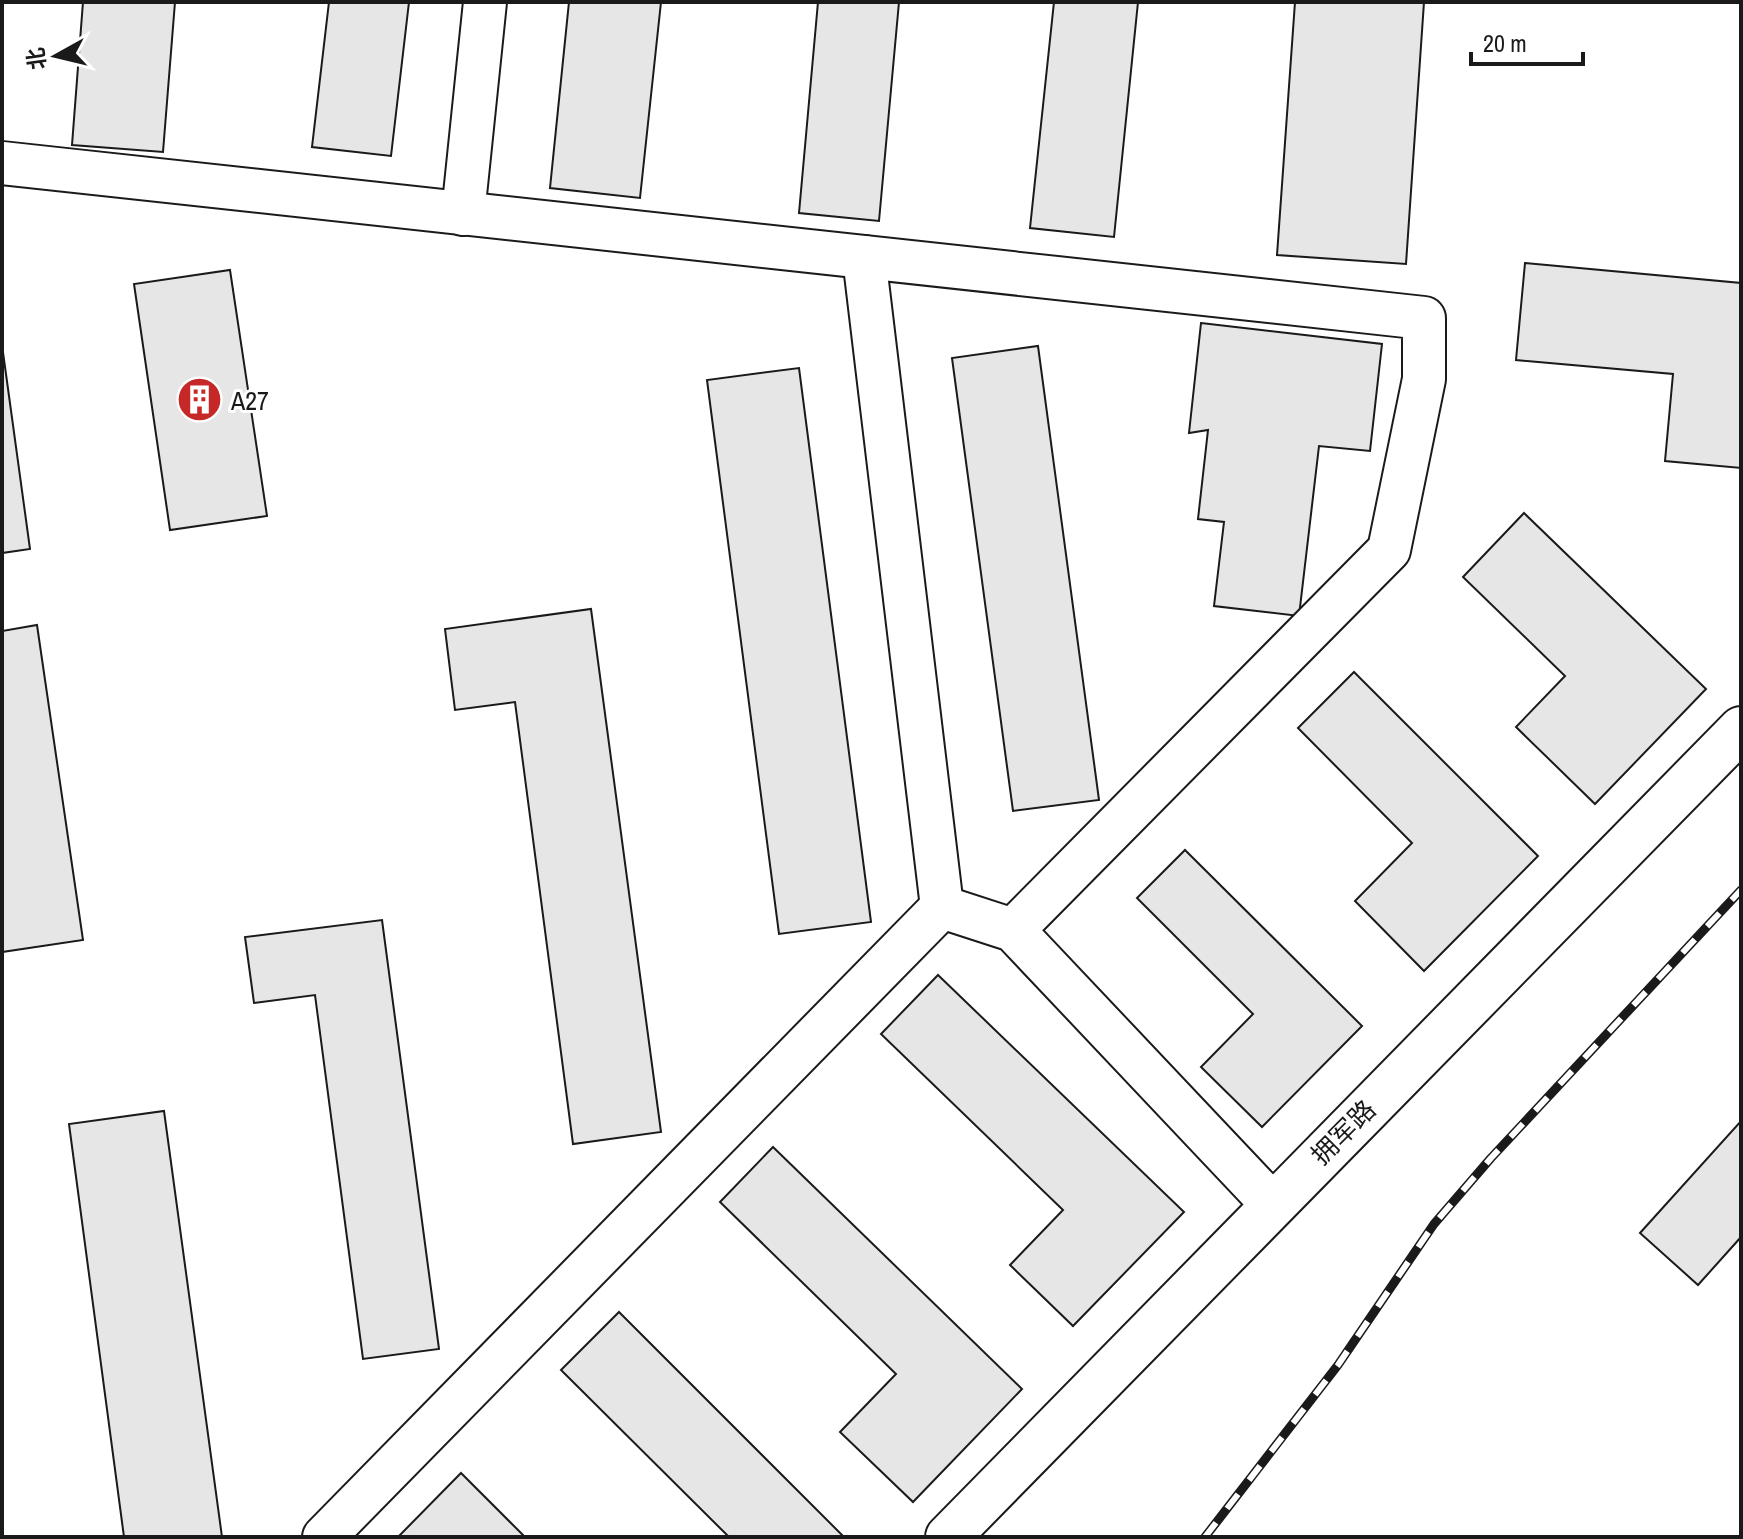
<svg xmlns="http://www.w3.org/2000/svg" width="1743" height="1539" font-family="'Archivo Narrow','Noto Sans SC',sans-serif">
<style>
.building{fill:#e6e6e6;stroke:#1a1a1a;stroke-width:2}
.lines{fill:none;stroke-linecap:round;stroke-linejoin:round}
.minor-casing{stroke:#1a1a1a;stroke-width:46}
.major-casing{stroke:#1a1a1a;stroke-width:48}
.minor{stroke:#fff;stroke-width:42}
.major{stroke:#fff;stroke-width:44}
.rail-casing{stroke:#1a1a1a;stroke-width:9}
.rail{stroke:#fff;stroke-width:6;stroke-dasharray:18;stroke-linecap:butt}
.labels{text-anchor:middle;dominant-baseline:central;stroke-width:6;stroke-linejoin:round;paint-order:stroke}
.poi-label{font-size:26px;fill:#1a1a1a;stroke:#fff;text-anchor:start}
.street-label{font-size:26px;fill:#1a1a1a;stroke:#fff}
</style>
<rect width="100%" height="100%" fill="#fff"/>
<g class="building">
<path d="M83 2H175L163 152 72 145Z"/>
<path d="M329 2H409L391 156 312 147Z"/>
<path d="M569 2H661L640 198 550 188Z"/>
<path d="M818 2H899L879 221 799 213Z"/>
<path d="M1054 2H1138L1114 237 1030 228Z"/>
<path d="M1295 2H1424L1406 264 1277 255Z"/>
<path d="M1525 263 1741 283V468L1665 461 1673 374 1516 360Z"/>
<path d="M230 270 267 516 170 530 134 284Z"/>
<path d="M1201 323 1382 344 1370 451 1319 446 1299 616 1214 606 1224 522 1198 519 1208 430 1189 433Z"/>
<path d="M2 345 30 549 2 553Z"/>
<path d="M1038 346 1099 800 1013 811 952 358Z"/>
<path d="M799 368 871 922 779 934 707 380Z"/>
<path d="M1524 513 1706 689 1595 804 1516 727 1565 676 1463 577Z"/>
<path d="M591 609 661 1132 573 1144 515 702 455 710 445 629Z"/>
<path d="M37 625 83 940 2 952V631Z"/>
<path d="M1354 672 1538 856 1424 971 1355 901 1412 843 1298 728Z"/>
<path d="M1185 850 1362 1026 1262 1127 1201 1067 1253 1014 1137 898Z"/>
<path d="M382 920 439 1349 363 1359 315 995 254 1003 245 937Z"/>
<path d="M938 975 1184 1212 1073 1326 1010 1265 1063 1210 881 1034Z"/>
<path d="M164 1111 222 1537H124L69 1124Z"/>
<path d="M1741 1121V1237L1698 1285 1640 1233Z"/>
<path d="M773 1147 1022 1389 913 1502 840 1432 896 1374 720 1202Z"/>
<path d="M619 1312 844 1537H729L561 1370Z"/>
<path d="M461 1473 525 1537H398Z"/>
</g>
<g class="lines">
<defs>
<g id="minor">
<path d="M2 163 1424 318V379L1389 550 1013 930"/>
<path d="M463 214 485 2"/>
<path d="M864 257 942 907"/>
<path d="M942 907 1013 930 1272 1204"/>
<path d="M324 1537 942 907"/>
</g>
<path id="major" d="M948 1537 1741 729"/>
</defs>
<use href="#minor" class="minor-casing"/>
<use href="#major" class="major-casing"/>
<use href="#minor" class="minor"/>
<use href="#major" class="major"/>
<defs>
<path id="rail" d="M1205 1537 1338 1365 1434 1224 1491 1158 1741 890"/>
</defs>
<use href="#rail" class="rail-casing"/>
<use href="#rail" class="rail"/>
</g>
<defs>
<symbol id="building-disc" viewBox="-11 -11 22 22"><circle r="9.5" fill="#c62828" stroke="#fff"/><path d="M-4-6H4V6H1V3H-1V6H-4ZM-2.5-4.3h1.7v1.8h-1.7ZM.8-4.3h1.7v1.8H.8ZM-2.5-1h1.7V.8h-1.7ZM.8-1h1.7V.8H.8Z" fill="#fff"/></symbol>
</defs>
<g fill-rule="evenodd">
<use href="#building-disc" x="174" y="374" width="51" height="51"/>
</g>
<g class="labels">
<g class="poi-label">
<text x="231" y="400">A27</text>
</g>
<g class="street-label">
<text transform="translate(1343 1132) rotate(-45)">拥军路</text>
</g>
</g>
<rect width="1743" height="1539" fill="none" stroke="#1a1a1a" stroke-width="8"/>
<g transform="translate(56 56) rotate(262)" stroke="#ffffff" stroke-width="6" paint-order="stroke">
<path d="M0-6L14 30L0 20L-14 30Z" fill="#1a1a1a"/>
<text y="-12" font-size="22" font-weight="bold" text-anchor="middle" fill="#1a1a1a">北</text>
</g>
<path d="M1471 52v12h112v-12" fill="none" stroke="#1a1a1a" stroke-width="4"/>
<text x="1483" y="52" font-size="24" fill="#1a1a1a" stroke="#ffffff" stroke-width="6" paint-order="stroke">20 m</text>
</svg>
